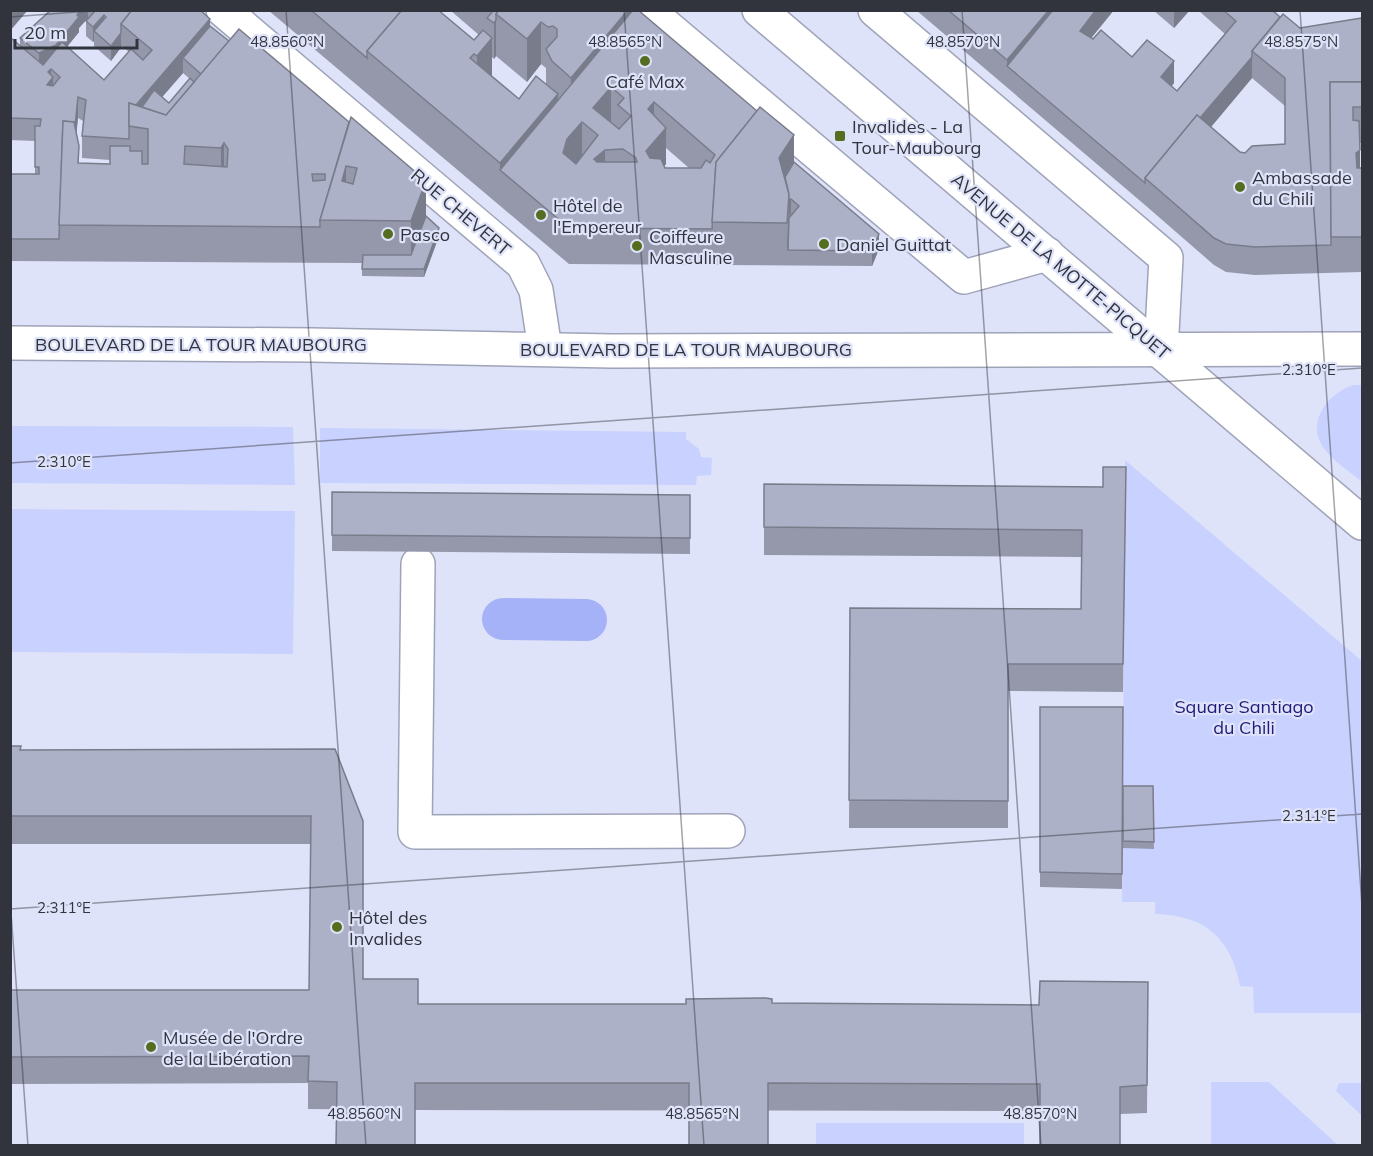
<svg xmlns="http://www.w3.org/2000/svg" width="1373" height="1156" font-family="Mulish,sans-serif">
<style>
.green{fill:#c9d2fe}
.lines{fill:none;stroke-linecap:round;stroke-linejoin:round}
.canal{stroke:#a6b2f7;stroke-width:42}
.minor-casing{stroke:#9fa3b8;stroke-width:36}
.major-casing{stroke:#9fa3b8;stroke-width:36}
.minor{stroke:#fff;stroke-width:33}
.major{stroke:#fff;stroke-width:33}
.wall{fill:#9598ab;fill-rule:evenodd}
.shaded-wall{fill:#797c8b}
.building{fill:#adb1c7;stroke:#797c8b;stroke-width:1.5;fill-rule:evenodd}
.ticks{fill:none;stroke:#32343d;stroke-width:1.5;stroke-opacity:0.45}
.poi-dot{fill:#546d1f;stroke:#dee3f9;stroke-width:2}
.labels{text-anchor:middle;dominant-baseline:central;stroke-width:4.5;stroke-linejoin:round;paint-order:stroke}
.poi-label{font-size:18px;fill:#32343d;stroke:#dee3f9;text-anchor:start}
.street-label{font-size:18px;fill:#32343d;stroke:#dee3f9}
.park-label{font-size:18px;fill:#221a7b;stroke:#dee3f9}
.ticks-label{font-size:15px;text-anchor:middle;fill:#32343d;stroke:#dee3f9;stroke-width:4.5;stroke-linejoin:round;paint-order:stroke}
</style>
<rect width="100%" height="100%" fill="#dee3f9"/>
<g class="green">
<path d="M1354 385H1362V482C1351 472 1335 463 1326 451 1304 424 1327 393 1354 385Z"/>
<path d="M11 426 293 427 295 485 11 483Z"/>
<path d="M320 428 686 432V439L699 449 701 457 712 458 711 475 697 476 696 485 320 483Z"/>
<path d="M1125 460 1362 661V1013H1254L1253 987 1240 986C1231 938 1205 915 1155 914V902H1122Z"/>
<path d="M11 509 295 511 293 654 11 652Z"/>
<path d="M1211 1082H1269L1338 1145H1211Z"/>
<path d="M1339 1083H1362V1116L1336 1091Z"/>
<rect x="816" y="1123" width="208" height="22"/>
</g>
<g class="lines">
<path class="canal" d="M503 619 586 620"/>
<defs>
<g id="minor">
<path d="M223 10 523 264 536 290 545 349"/>
<path d="M647 10 964 277 1047 254"/>
<path d="M875 10 1166 258 1161 351"/>
<path d="M10 343 312 345 612 351 1362 349"/>
<path d="M418 564 415 832 728 831"/>
</g>
<path id="major" d="M759 10 1362 523"/>
</defs>
<use href="#minor" class="minor-casing"/>
<use href="#major" class="major-casing"/>
<use href="#minor" class="minor"/>
<use href="#major" class="major"/>
</g>
<g class="wall">
<path d="M51 10H200L210 26 426 216 439 236 424 277 362 276V263L10 261V174H35V141L10 140V39L20 46V38ZM88 18 86 21V36L93 42 94 41V46L111 61 122 46 129 52 104 80 67 47 79 32V28ZM183 73 190 79 169 103 162 97ZM78 118 83 121 82 136V158L110 160V164L79 163 76 134Z"/>
<path d="M268 10H440L439 11 474 40 479 35 450 10H638L794 162 879 249 872 266 569 264ZM496 56 527 82 541 64 546 68V84L519 99 492 76V57L494 59ZM666 148 689 168H665L664 166 666 164Z"/>
<path d="M916 10H1114L1091 38 1132 57 1174 83 1172 86 1177 91 1225 34 1198 10H1272L1280 17 1300 28 1362 18V143H1360V168H1362V272L1255 275 1226 272 1214 265 1145 205ZM1252 78 1285 106V144L1245 153 1240 152 1211 127Z"/>
<path d="M1153 10H1190L1174 28Z"/>
<path d="M1126 467 1123 692 1008 691V828H849L850 608 1081 609 1082 557 764 555V484L1103 487Z"/>
<path d="M332 492 690 495V554L332 551Z"/>
<path d="M1040 707H1123L1122 889 1040 887Z"/>
<path d="M10 746 21 750 335 749 363 979 418 1004H686L772 1003 1039 1005 1148 982 1147 1113 1120 1114 1040 1111 415 1110 308 1109V1083L10 1084V990H309L311 844H10Z"/>
<path d="M1123 786H1153L1154 849 1123 848Z"/>
</g>
<g class="shaded-wall">
<path d="M10 10H28L10 31Z"/>
<path d="M81 10H88V18L79 28V32L56 60 39 69V53Z"/>
<path d="M628 10H635L571 120V78Z"/>
<path d="M1049 10H1072L1007 66V60Z"/>
<path d="M1096 10H1114L1080 52V31Z"/>
<path d="M1174 10H1190L1174 28Z"/>
<path d="M104 15V31H94V41L93 42V27Z"/>
<path d="M210 19V41L183 58V73L137 126 129 114Z"/>
<path d="M496 20V56L494 59V23Z"/>
<path d="M541 22V64L527 82V39Z"/>
<path d="M121 33V45L122 46 111 61V46Z"/>
<path d="M492 38V81L477 99V56Z"/>
<path d="M1252 57V78L1159 189 1148 180Z"/>
<path d="M1174 61V83L1161 98V77Z"/>
<path d="M51 69V80L53 77V99L47 106 48 72Z"/>
<path d="M611 87V123L593 108Z"/>
<path d="M558 94V137L500 170V163Z"/>
<path d="M78 97V118L74 158V136Z"/>
<path d="M654 102V138L648 109Z"/>
<path d="M582 122V158L563 189V153L567 139Z"/>
<path d="M666 128V164L646 187V151Z"/>
<path d="M794 135V178L782 196 779 158Z"/>
<path d="M224 143V179L221 184V148Z"/>
<path d="M605 150V185L594 159Z"/>
<path d="M1360 150V186L1356 189V153Z"/>
<path d="M346 166V208L322 220Z"/>
<path d="M426 181V223L411 263V221Z"/>
<path d="M791 199V214L789 216V236L788 250H787L789 202Z"/>
<path d="M439 228V236L424 277V269Z"/>
<path d="M879 234V249L872 266V251Z"/>
</g>
<g class="building">
<path d="M51 10H81L77 15 79 17 56 45 39 53 20 38Z"/>
<path d="M96 10H132L121 24V33L111 46 94 31 106 17 104 15 93 27 86 21Z"/>
<path d="M132 10H200L210 19 136 105 129 103V139L82 136 86 100 78 97 75 126 74 122 63 121 59 239H10V174H39V167H35V126H40L41 119 10 118V39L11 38 43 65 62 42 104 80 131 49 143 60 152 50 121 24ZM51 69 60 77 53 86 47 85 53 77 48 72Z"/>
<path d="M311 10H402L367 51V58Z"/>
<path d="M402 10H438L474 40 483 30 492 38 477 56 474 54 470 58 519 99 536 76 558 94 500 163 367 51Z"/>
<path d="M492 10H499L496 14V20L494 23 487 18 493 11Z"/>
<path d="M499 10H628L571 78 552 61 546 49 557 37V29L553 26 548 27 541 22 527 39 496 14Z"/>
<path d="M633 10H638L757 111 716 162 712 229 569 228 500 170ZM611 87 624 98 618 105 631 116 619 129 593 108ZM654 102 715 155 710 163 706 160 701 168H665L661 159 650 158 646 151 666 128 648 109ZM582 122 598 135 576 164 563 153 567 139ZM623 149 636 158 637 162H597L594 159 605 150Z"/>
<path d="M948 10H1049L1007 60Z"/>
<path d="M1053 10H1096L1080 31 1093 39 1101 30 1132 57 1147 40 1174 61 1161 77 1177 91 1236 21 1223 10H1272L1280 17 1252 51V57L1200 118 1197 115 1145 178V183L1007 66Z"/>
<path d="M1283 14 1300 28 1362 18V82H1330L1331 245 1255 247 1226 244 1214 238 1145 178 1197 115 1240 152 1245 153 1252 146 1285 144V78L1252 51Z"/>
<path d="M210 26 229 41 201 74 183 58Z"/>
<path d="M239 29 349 122 320 220V227L59 225 63 121 74 122 79 146 78 163 110 164V146H130V151H142V164H148V129L129 126V103L166 115ZM224 143 228 149 227 167 184 164 185 146 221 148ZM312 174H325V180L313 181Z"/>
<path d="M190 78 194 82 166 115 142 107 154 90 169 103Z"/>
<path d="M1330 82H1362V107H1353V120L1359 121 1360 150 1356 153 1357 168H1362V237H1331Z"/>
<path d="M760 107 794 135 779 158 789 194 787 223 712 222 716 162Z"/>
<path d="M351 117 426 181 411 221 320 220ZM346 166 357 168 353 184 342 181Z"/>
<path d="M794 162 879 234 872 251 788 250 789 218 799 206 791 199 789 201V194L785 177Z"/>
<path d="M426 216 439 228 424 269H362L363 255H411Z"/>
<path d="M1103 467H1126L1123 664H1008V801L849 800 850 608 1081 609 1082 530 764 527V484L1103 487Z"/>
<path d="M332 492 690 495V538L332 535Z"/>
<path d="M1040 707H1123L1122 874 1040 872Z"/>
<path d="M10 746H21L20 750 335 749 363 821V979H418V1004H686V999L765 998 772 999V1003L1039 1005 1040 981 1148 982 1147 1085 1120 1087V1146H1040V1084L768 1083V1146H689V1083H415V1146H336L337 1082 308 1081 309 1056 10 1057V990H309L311 816H10Z"/>
<path d="M1123 786H1153L1154 842 1123 841Z"/>
</g>
<path class="ticks" d="M286 10 366 1146M624 10 704 1146M962 10 1041 1146M1300 10 1362 906M10 17 103 10M10 463 1362 368M10 899 28 1146M10 909 1362 814"/>
<g class="poi-dot">
<circle cx="645" cy="61" r="6"/>
<rect x="834" y="130" width="12" height="12" rx="3"/>
<circle cx="1240" cy="187" r="6"/>
<circle cx="541" cy="215" r="6"/>
<circle cx="388" cy="234" r="6"/>
<circle cx="824" cy="244" r="6"/>
<circle cx="637" cy="246" r="6"/>
<circle cx="337" cy="927" r="6"/>
<circle cx="151" cy="1047" r="6"/>
</g>
<g class="labels">
<g class="poi-label">
<text x="645" y="81" text-anchor="middle">Café Max</text>
<text x="852" y="126">Invalides - La<tspan x="852" dy="21">Tour-Maubourg</tspan></text>
<text x="1252" y="177">Ambassade<tspan x="1252" dy="21">du Chili</tspan></text>
<text x="553" y="205">Hôtel de<tspan x="553" dy="21">l'Empereur</tspan></text>
<text x="400" y="234">Pasco</text>
<text x="649" y="236">Coiffeure<tspan x="649" dy="21">Masculine</tspan></text>
<text x="836" y="244">Daniel Guittat</text>
<text x="349" y="917">Hôtel des<tspan x="349" dy="21">Invalides</tspan></text>
<text x="163" y="1037">Musée de l'Ordre<tspan x="163" dy="21">de la Libération</tspan></text>
</g>
<g class="street-label">
<text transform="translate(461 212) rotate(40)">RUE CHEVERT</text>
<text transform="translate(1061 266) rotate(40)">AVENUE DE LA MOTTE-PICQUET</text>
<text x="201" y="344">BOULEVARD DE LA TOUR MAUBOURG</text>
<text x="686" y="349">BOULEVARD DE LA TOUR MAUBOURG</text>
</g>
<g class="park-label">
<text x="1244" y="706">Square Santiago<tspan x="1244" dy="21">du Chili</tspan></text>
</g>
</g>
<g class="ticks-label">
<text x="287" y="47">48.8560°N</text>
<text x="625" y="47">48.8565°N</text>
<text x="963" y="47">48.8570°N</text>
<text x="1301" y="47">48.8575°N</text>
<text x="1309" y="375">2.310°E</text>
<text x="64" y="467">2.310°E</text>
<text x="1309" y="821">2.311°E</text>
<text x="64" y="913">2.311°E</text>
<text x="364" y="1119">48.8560°N</text>
<text x="702" y="1119">48.8565°N</text>
<text x="1040" y="1119">48.8570°N</text>
</g>
<rect width="1373" height="1156" fill="none" stroke="#32343d" stroke-width="24"/>
<path d="M15 39v9h122v-9" fill="none" stroke="#32343d" stroke-width="3"/>
<text x="24" y="39" font-size="18" fill="#32343d" stroke="#dee3f9" stroke-width="4.5" paint-order="stroke">20 m</text>
</svg>
